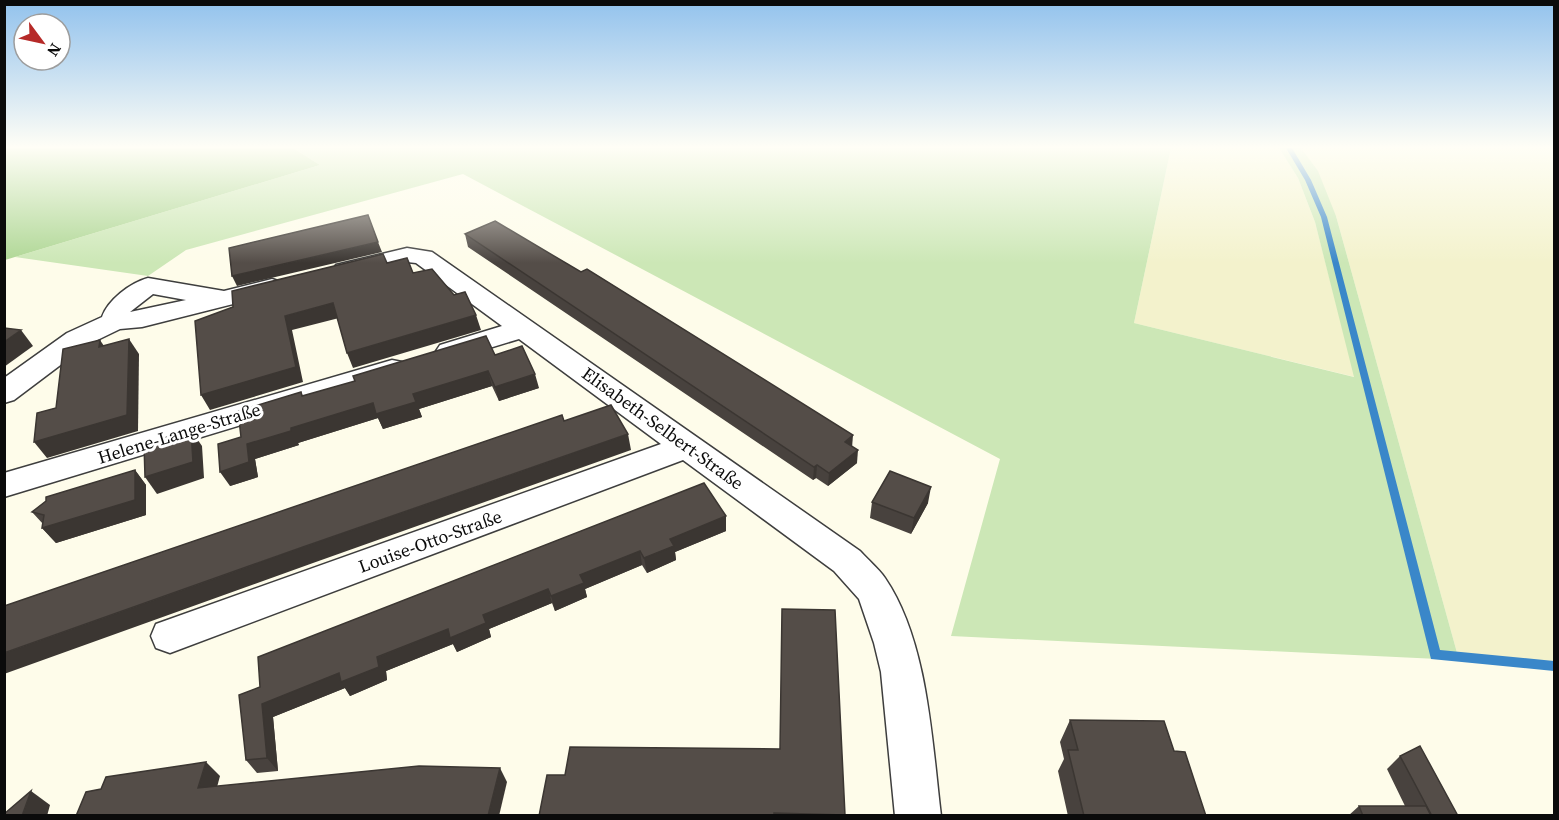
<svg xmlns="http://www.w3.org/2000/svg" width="1559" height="820" font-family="'Source Serif 4',serif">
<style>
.farmland{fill:#f3f2cc}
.green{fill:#cce7b6}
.forest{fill:#afd795}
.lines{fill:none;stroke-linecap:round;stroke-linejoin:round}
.stream{fill:#3a87c9;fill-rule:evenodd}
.minor-casing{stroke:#3e3e3e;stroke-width:3}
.minor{fill:#fff;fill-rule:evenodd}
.wall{fill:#48423e}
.shaded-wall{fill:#3b3632}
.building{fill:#544d48;stroke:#3b3632;stroke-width:1.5}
.labels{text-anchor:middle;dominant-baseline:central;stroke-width:6;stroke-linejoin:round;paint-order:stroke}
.street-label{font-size:18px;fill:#0b0b0b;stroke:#fff}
</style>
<rect width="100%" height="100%" fill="#fefcea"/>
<g class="farmland">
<path d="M1171 148H1279L1298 178 1315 222 1355 377 1134 323Z"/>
<path d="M1301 148H1554V664L1459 660 1336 216Z"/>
</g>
<path class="green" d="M293 148H1171L1134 323 1354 377 1315 222 1298 178 1279 148H1301L1318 171 1336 216 1459 660 951 636 1000 459 463 174 186 250 148 276 15 257 320 165Z"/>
<path class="forest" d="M5 148H293L320 165 5 260Z"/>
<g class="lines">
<path class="stream" d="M1286 148H1292L1311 180 1327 217 1440 650 1554 661V671L1431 659 1321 217 1305 180Z"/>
<defs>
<g id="minor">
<path d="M407 248 432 252 860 551C868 560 878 568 885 578 928 641 932 742 941 816H895L881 672 874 643 859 599 834 571 683 460 170 653 156 648 151 636 156 624 661 444 519 339 450 360 440 357 436 351 440 345 502 326 416 263 407 262 345 277 336 275 333 270 336 265Z"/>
<path d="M148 278 224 291 272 279 281 282 285 287 281 292 142 327 120 329 87 345 14 400 4 403V378L67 333 102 317C108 300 130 283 148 278ZM153 294 186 300 130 312Z"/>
<path d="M392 360 402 362 406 369 402 376 4 497V473Z"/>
</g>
</defs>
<use href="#minor" class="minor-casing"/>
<use href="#minor" class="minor"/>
</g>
<g class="wall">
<path d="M465 234 852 446 857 463 828 486 816 478 813 480 468 247Z"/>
<path d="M495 355 539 388 499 401 492 386 419 409 422 417 383 429 378 418 298 443 299 445 255 459 258 477 230 486 241 437 301 392 303 396Z"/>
<path d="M135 470 146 485V515L56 543 42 528 43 524 32 512Z"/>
<path d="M704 483 726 531 675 552 676 560 647 573 642 565 585 589 587 597 555 611 552 603 489 629 491 637 457 652 453 644 386 671 387 680 350 696 345 688 273 717 278 771 257 773 246 760 260 687Z"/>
<path d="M872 502 928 503 911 534 870 518Z"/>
<path d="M835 610 844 816H539L780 749Z"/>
<path d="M1070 720 1174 751 1206 816H1068L1058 771 1064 759 1060 742Z"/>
<path d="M1400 756 1458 816H1348L1359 806H1405L1387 769Z"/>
</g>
<g class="shaded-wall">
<path d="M378 242 382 252 237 286 232 276Z"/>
<path d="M333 303 339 318 292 330 303 382 210 410 201 395 285 316Z"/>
<path d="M476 315 481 330 353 368 347 353Z"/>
<path d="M21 330 33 346 4 367V342Z"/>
<path d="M129 339 139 354 138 431 47 458 34 442Z"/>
<path d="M100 340 110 355 99 347Z"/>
<path d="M488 371 492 386 419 409 422 417 383 429 378 418 298 443 299 445 255 459 258 477 230 486 220 472 247 444 291 428 373 403 413 394Z"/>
<path d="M535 374 539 388 499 401 495 387Z"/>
<path d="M191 430 202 446 204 478 157 494 145 477Z"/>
<path d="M628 434 631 450 313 563 4 674V653L303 547Z"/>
<path d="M853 435 852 448 845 442Z"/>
<path d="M858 450 857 463 828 486 829 473Z"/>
<path d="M817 465 816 478 813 480 814 467Z"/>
<path d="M135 470 146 485V515L56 543 42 528Z"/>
<path d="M931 487 928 503 911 534 914 518Z"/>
<path d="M726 516V531L675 552 676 560 647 573 644 558 670 539Z"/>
<path d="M640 551 642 565 585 589 587 597 555 611 551 596 580 575Z"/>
<path d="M548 589 552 603 489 629 491 637 457 652 453 644 386 671 387 680 350 696 345 688 273 717 278 771 267 758 262 704Z"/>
<path d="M206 762 220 776 213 802 198 788Z"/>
<path d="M500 768 507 782 499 816H488Z"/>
<path d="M31 791 50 805 47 816H22Z"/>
</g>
<g class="building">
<path d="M368 215 378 242 232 276 229 248Z"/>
<path d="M495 221 581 272 587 269 853 435 845 442 858 450 829 473 817 465 814 467 465 234Z"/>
<path d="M383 254 387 263 407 258 413 273 432 269 454 295 465 292 476 315 347 353 333 303 285 316 296 367 201 395 195 321 233 307 232 291Z"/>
<path d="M4 328 21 330 4 342Z"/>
<path d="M486 336 495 355 522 346 535 374 495 387 488 371 413 394 416 402 376 414 373 403 291 428V431L247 444 249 462 220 472 218 444 241 437 238 411 301 392 302 396 355 381 353 376Z"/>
<path d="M129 339 127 415 34 442 37 413 56 408 63 349 100 340 99 347Z"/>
<path d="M611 405 628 434 303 547 4 653V606L562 415 564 421Z"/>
<path d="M191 430 193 462 145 477 144 444Z"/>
<path d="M135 470V500L42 528 44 515 32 512 46 501V497Z"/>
<path d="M890 471 931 487 914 518 872 502Z"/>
<path d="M704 483 726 516 670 539 674 546 644 558 640 551 580 575 584 583 551 596 548 589 483 615 486 623 450 638 448 629 377 657 379 667 341 682 339 673 262 704 267 758 246 760 239 695 260 687 258 657Z"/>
<path d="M782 609 835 610 845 815 774 813V816H539L547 775H565L570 747 780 749Z"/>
<path d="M1070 720 1164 721 1174 751 1185 752 1206 816H1084L1068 750H1078Z"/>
<path d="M1420 746 1458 816H1432L1400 756Z"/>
<path d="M206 762 198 788 419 766 500 768 488 816H76L86 792 101 789 106 777Z"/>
<path d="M31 791 22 816H4V814Z"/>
<path d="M1359 806H1426L1431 816H1363Z"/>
</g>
<linearGradient id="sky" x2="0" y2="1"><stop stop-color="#92c2ed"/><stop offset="0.56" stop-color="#fffef6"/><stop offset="1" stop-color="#fffef6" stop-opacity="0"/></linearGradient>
<rect width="1559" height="263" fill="url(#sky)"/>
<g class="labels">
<g class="street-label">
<text transform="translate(663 428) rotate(36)">Elisabeth-Selbert-Straße</text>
<text transform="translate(179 433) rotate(-17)">Helene-Lange-Straße</text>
<text transform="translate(430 541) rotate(-20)">Louise-Otto-Straße</text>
</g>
</g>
<rect width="1559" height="820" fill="none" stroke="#0b0b0b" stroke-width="12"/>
<g transform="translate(42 42) rotate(123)"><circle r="28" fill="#ffffff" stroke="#9d9d9d" stroke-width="1.5"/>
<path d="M0-4.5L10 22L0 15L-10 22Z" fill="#b62a28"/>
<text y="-9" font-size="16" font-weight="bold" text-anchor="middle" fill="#0b0b0b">N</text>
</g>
</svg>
